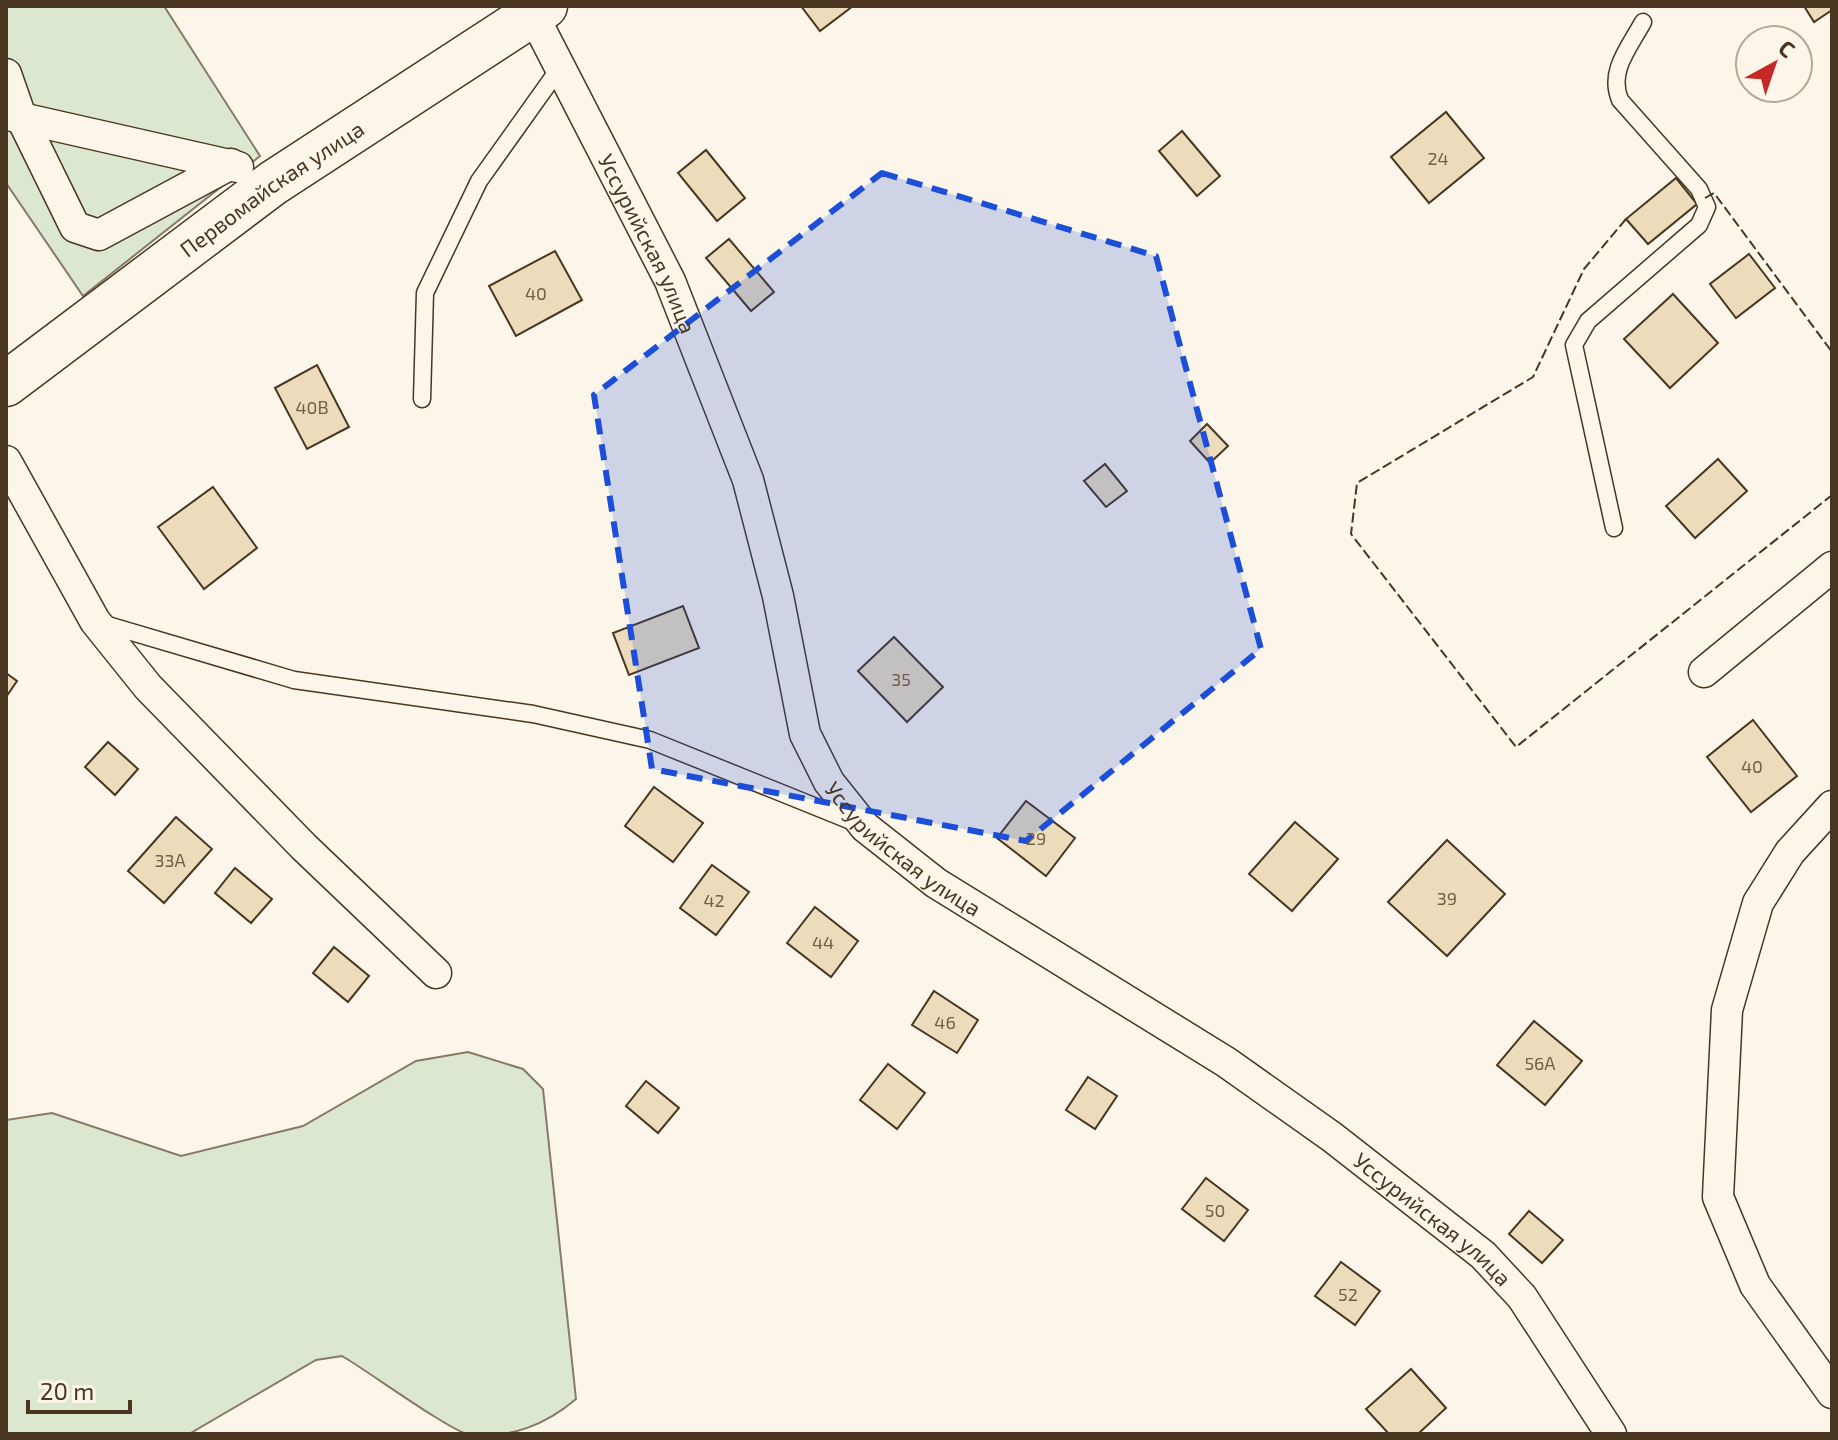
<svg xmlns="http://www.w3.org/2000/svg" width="1838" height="1440" font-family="'Exo 2',sans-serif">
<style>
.green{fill:#dce7d0;stroke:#887966;stroke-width:2}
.building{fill:#ecdcbc;stroke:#4a3520;stroke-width:2}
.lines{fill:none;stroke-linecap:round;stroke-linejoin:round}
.lane-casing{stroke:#4a3520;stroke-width:19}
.street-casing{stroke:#4a3520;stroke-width:33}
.primary-casing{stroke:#4a3520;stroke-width:47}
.lane{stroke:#fbf6e9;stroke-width:16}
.street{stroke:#fbf6e9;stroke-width:30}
.primary{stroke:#fbf6e9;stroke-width:44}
.fence{stroke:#4a3520;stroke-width:2;stroke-dasharray:10 4;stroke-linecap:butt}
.marked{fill:#1d4ed8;fill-opacity:0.2;stroke:#1d4ed8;stroke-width:6;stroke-dasharray:16 10;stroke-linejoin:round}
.labels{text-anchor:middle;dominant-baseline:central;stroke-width:6;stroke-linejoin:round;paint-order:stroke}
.number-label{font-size:18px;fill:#725f47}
.street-label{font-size:22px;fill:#4a3520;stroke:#fbf6e9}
</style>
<rect width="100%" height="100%" fill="#fbf6e9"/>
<g class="green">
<path d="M6 6H164L260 156 83 296 6 183Z"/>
<path d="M468 1052 523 1069 543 1089 576 1399C547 1424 509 1440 468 1434 450 1431 365 1369 342 1356L316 1360 189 1434H6V1120L52 1113 181 1156 303 1126 416 1061Z"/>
</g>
<g class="building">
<path d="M801 6H853L820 31Z"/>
<path d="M1804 6H1832V10L1814 22Z"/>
<path d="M1446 112 1484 158 1429 203 1391 157Z"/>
<path d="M1182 131 1220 176 1197 196 1159 151Z"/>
<path d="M706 150 745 198 717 221 678 173Z"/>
<path d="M1676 178 1697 204 1648 244 1626 219Z"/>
<path d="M729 239 774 292 751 311 706 258Z"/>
<path d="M555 251 582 300 516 336 489 286Z"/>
<path d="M1749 254 1775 288 1736 318 1710 284Z"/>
<path d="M1673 294 1718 343 1670 388 1624 339Z"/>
<path d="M317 365 349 427 307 449 275 388Z"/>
<path d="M1207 424 1228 446 1210 463 1190 441Z"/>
<path d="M1718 459 1747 491 1695 538 1666 506Z"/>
<path d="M1105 464 1127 491 1106 507 1084 481Z"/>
<path d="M213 487 257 548 204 589 158 527Z"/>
<path d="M683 606 699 648 629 675 613 633Z"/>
<path d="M894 637 943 687 907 722 858 671Z"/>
<path d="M6 673 17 681 6 697Z"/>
<path d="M1753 720 1797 776 1751 812 1707 757Z"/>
<path d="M108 742 138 769 115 795 85 767Z"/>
<path d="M654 787 703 823 673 862 625 826Z"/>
<path d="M1026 801 1075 838 1046 876 997 838Z"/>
<path d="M176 817 212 849 164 903 128 871Z"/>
<path d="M1295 822 1338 859 1292 911 1249 874Z"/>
<path d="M1447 840 1505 894 1447 956 1388 902Z"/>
<path d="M712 865 749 892 716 935 680 908Z"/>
<path d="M235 868 272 899 251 923 215 893Z"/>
<path d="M815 907 858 941 831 977 787 943Z"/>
<path d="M334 947 369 976 348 1002 313 973Z"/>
<path d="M934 991 978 1020 957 1053 912 1025Z"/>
<path d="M1534 1021 1582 1061 1545 1105 1497 1065Z"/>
<path d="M888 1064 925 1093 897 1129 860 1100Z"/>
<path d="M1088 1077 1117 1096 1095 1129 1066 1110Z"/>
<path d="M646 1081 679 1108 658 1133 626 1106Z"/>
<path d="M1206 1178 1248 1210 1224 1241 1182 1209Z"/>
<path d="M1529 1211 1563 1240 1542 1263 1509 1234Z"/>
<path d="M1341 1262 1380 1291 1355 1325 1315 1296Z"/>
<path d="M1411 1369 1446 1408 1418 1434H1389L1366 1409Z"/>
</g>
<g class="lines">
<defs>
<g id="lane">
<path d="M422 399 425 293 479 181 561 66"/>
<path d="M1614 528 1574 345 1588 321 1699 225 1707 207 1699 189 1620 100C1608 71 1629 48 1643 22"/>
<path d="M101 623 294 680 533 714 650 740 856 823"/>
</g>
<g id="street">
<path id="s1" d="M532 13 670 281 748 480 778 596 805 734 829 782 865 827 936 883 1226 1062 1332 1137 1483 1255 1522 1297 1611 1434"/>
<path d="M6 74 21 117 75 227 99 235 231 164"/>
<path d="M8 115 238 167"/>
<path d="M6 461 95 621 148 687 304 847 436 973"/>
<path d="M1704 672 1832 567"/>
<path d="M1832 806 1790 852 1758 903 1727 1010 1718 1197 1755 1285 1832 1393"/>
</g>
<g id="primary">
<path id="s2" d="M6 384 273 183 545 6"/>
</g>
</defs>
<use href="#lane" class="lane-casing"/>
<use href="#street" class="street-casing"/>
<use href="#primary" class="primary-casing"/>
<use href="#lane" class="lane"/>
<use href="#street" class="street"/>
<use href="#primary" class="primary"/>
<g class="fence">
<path d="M1705 198 1714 193 1832 352"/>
<path d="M1626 219 1584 269 1533 377 1357 483 1351 534 1516 747 1832 495"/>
</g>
</g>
<path class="marked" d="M882 173 1156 256 1261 649 1026 841 652 769 594 395Z"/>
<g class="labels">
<g class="number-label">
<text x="1438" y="158">24</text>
<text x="536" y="293">40</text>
<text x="312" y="407">40В</text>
<text x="901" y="679">35</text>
<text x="1752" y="766">40</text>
<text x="1036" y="838">29</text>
<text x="170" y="860">33А</text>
<text x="1447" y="898">39</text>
<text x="714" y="900">42</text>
<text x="823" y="942">44</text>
<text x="945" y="1022">46</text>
<text x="1540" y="1063">56А</text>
<text x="1215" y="1210">50</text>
<text x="1348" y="1294">52</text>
</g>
<g class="street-label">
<text stroke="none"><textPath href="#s2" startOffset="330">Первомайская улица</textPath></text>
<text stroke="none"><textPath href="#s1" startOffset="258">Уссурийская улица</textPath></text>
<text stroke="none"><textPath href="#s1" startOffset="930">Уссурийская улица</textPath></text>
<text stroke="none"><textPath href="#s1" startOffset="1578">Уссурийская улица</textPath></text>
</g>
</g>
<rect width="1838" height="1440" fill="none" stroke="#4a3520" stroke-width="16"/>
<g transform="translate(1774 64) rotate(40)"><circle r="38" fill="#fbf6e9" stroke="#b4a999" stroke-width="2"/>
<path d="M0-6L14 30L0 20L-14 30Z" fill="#c62828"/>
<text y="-12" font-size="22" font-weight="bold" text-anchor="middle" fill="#4a3520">С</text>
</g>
<path d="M28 1400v12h102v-12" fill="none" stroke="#4a3520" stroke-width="4"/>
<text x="40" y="1400" font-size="24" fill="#4a3520" stroke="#fbf6e9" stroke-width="6" paint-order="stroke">20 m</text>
</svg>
